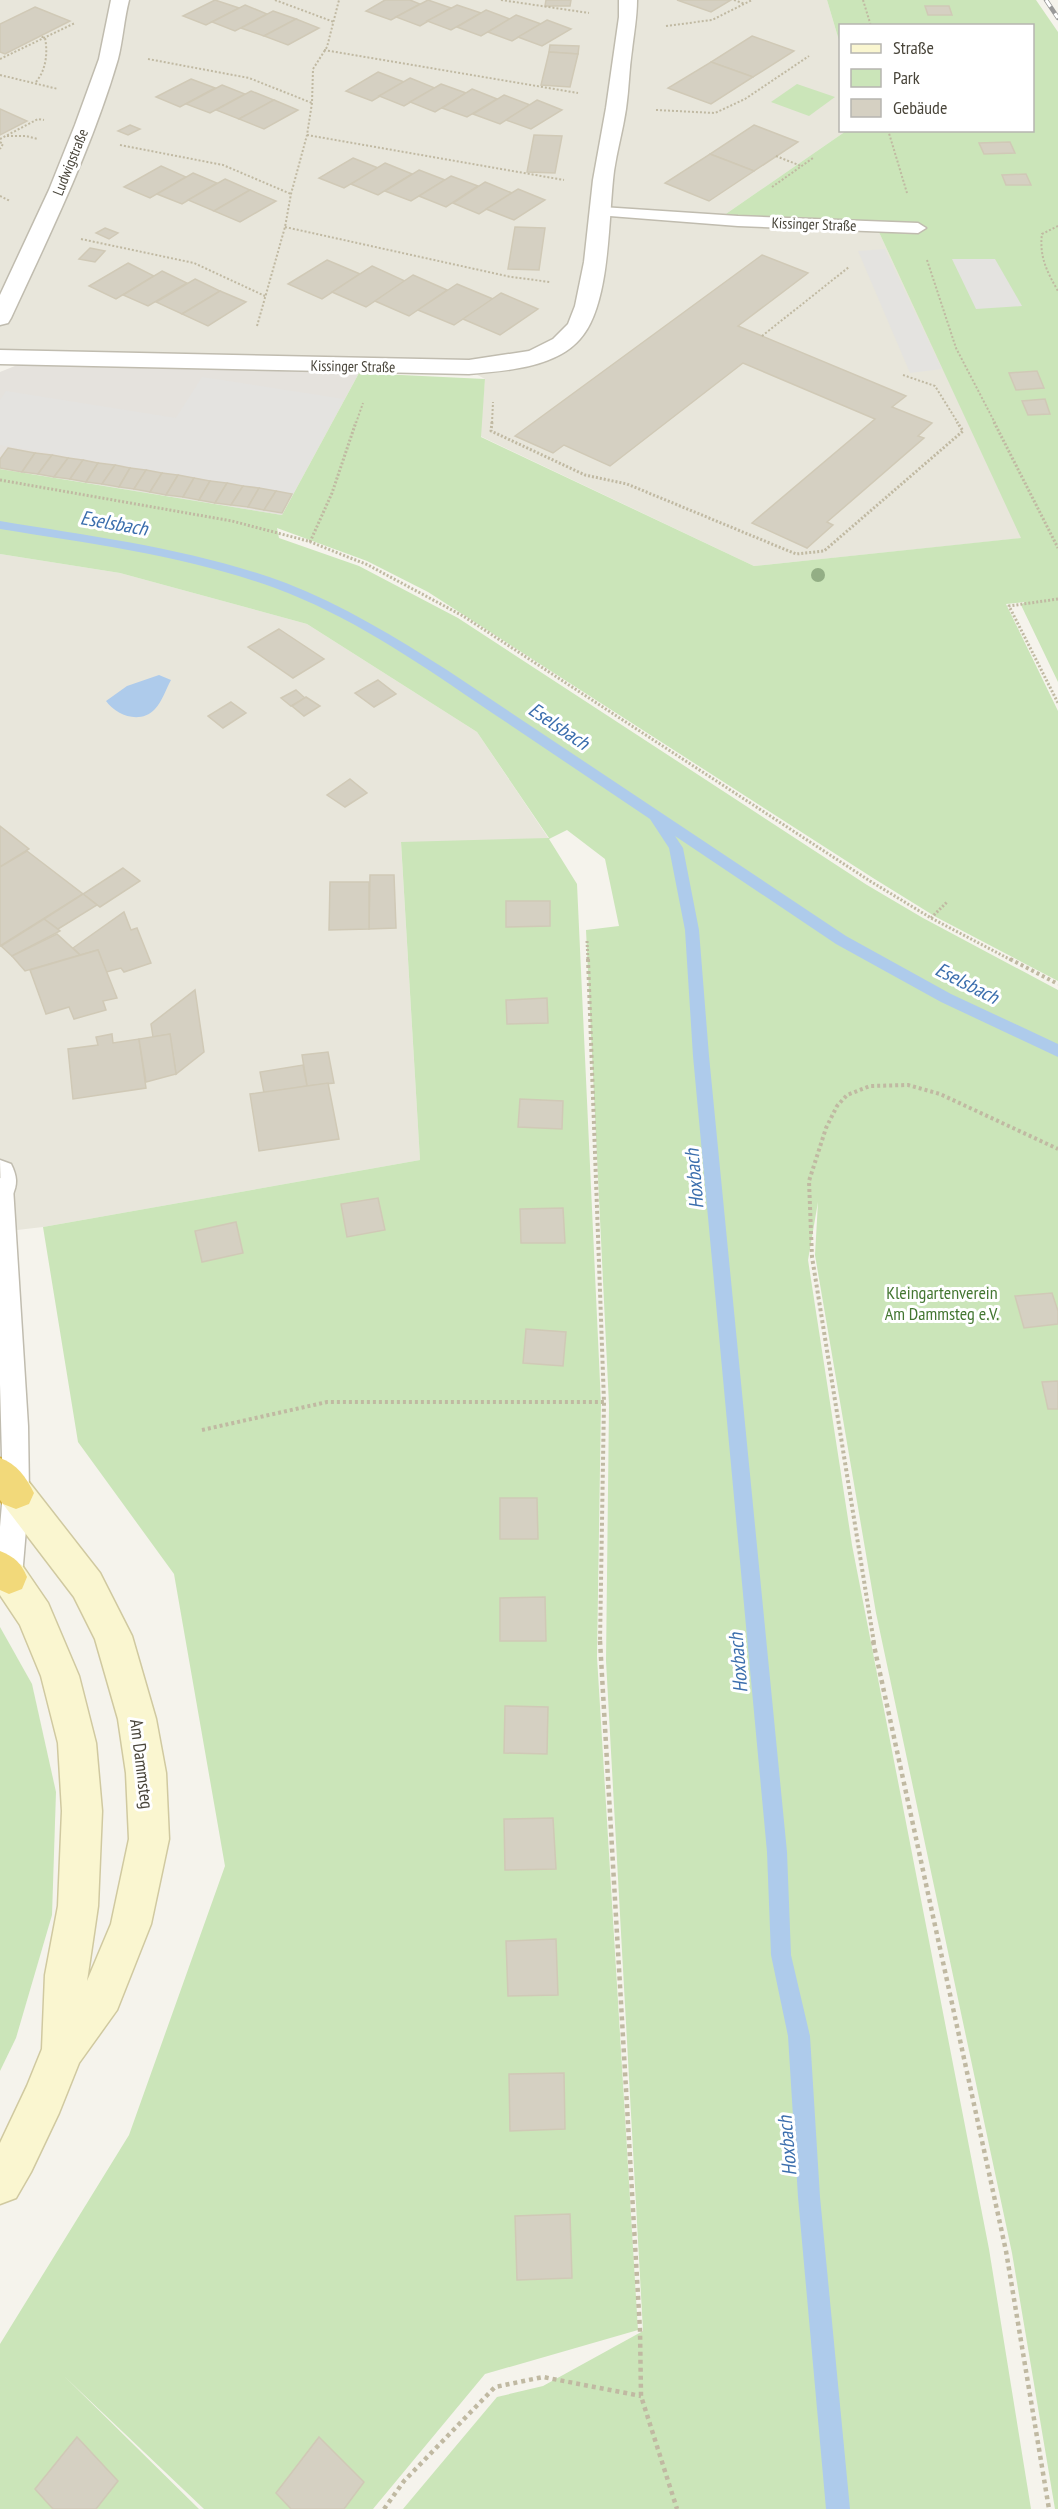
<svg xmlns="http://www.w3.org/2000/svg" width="1058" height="2509" font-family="'PT Sans Narrow',sans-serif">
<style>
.residential{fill:#e8e6db}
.industrial{fill:#e5e2dd}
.green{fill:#cbe5b9}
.parking{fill:#e4e3e0}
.water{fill:#aecbeb}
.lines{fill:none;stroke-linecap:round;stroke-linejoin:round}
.stream{fill:#aecbeb;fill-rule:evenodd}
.building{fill:#d5d0c2;stroke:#d0c9b6;stroke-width:1.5}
.service-casing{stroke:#c0bcaf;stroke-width:3}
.minor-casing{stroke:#c0bcaf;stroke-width:3}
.secondary-casing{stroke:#d0c9a0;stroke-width:3}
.motorway-casing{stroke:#d1b04a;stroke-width:3}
.path-far3{stroke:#c0b9a2;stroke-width:2;stroke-dasharray:2 2;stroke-linecap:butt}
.path-far2{stroke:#c0b9a2;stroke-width:3;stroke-dasharray:2 2;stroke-linecap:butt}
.path-far1{stroke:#c0b9a2;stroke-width:4;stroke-dasharray:3 3;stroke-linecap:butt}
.path{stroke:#c0b9a2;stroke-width:4.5;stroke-dasharray:4 4;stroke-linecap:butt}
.service{fill:#fff;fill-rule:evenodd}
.minor{fill:#fff;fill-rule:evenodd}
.secondary{fill:#faf6d0;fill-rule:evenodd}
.motorway{fill:#f2d97a;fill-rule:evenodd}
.rail-casing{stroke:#999;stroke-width:4.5}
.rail{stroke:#fff;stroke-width:3;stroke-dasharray:8;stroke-linecap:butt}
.tree{fill:#93ae85}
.labels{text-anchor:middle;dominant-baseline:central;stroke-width:6;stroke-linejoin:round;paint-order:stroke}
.far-street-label{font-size:15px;fill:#49453a;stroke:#fff}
.park-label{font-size:18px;fill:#437631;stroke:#fff}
.street-label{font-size:18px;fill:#49453a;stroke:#fff}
.water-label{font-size:20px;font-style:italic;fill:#3b6ead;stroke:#fff}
</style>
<rect width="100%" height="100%" fill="#f5f3ec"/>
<g class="residential">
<path d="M0 0H827L840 44V130L846 131 720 218 878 230 1022 538 754 566 480 436 485 379 453 362 0 359Z"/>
<path d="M0 554 120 573 307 624 477 732 549 839 401 843 420 1160 43 1227 0 1232Z"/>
</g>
<path class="industrial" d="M20 364 359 373 282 515 0 469V372Z"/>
<g class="green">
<path d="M827 0H1036L1058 32V682L1021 605 1025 602 1006 604 1058 711V981L936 917 873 878 428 592 367 561 277 528 279 538 359 566 458 618 867 885 923 918 1058 990V2509H1055L1012 2253 876 1613 815 1255 818 1202 808 1260 852 1545 989 2249 1031 2509H403L497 2397 543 2386 643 2331 606 1661 609 1405 586 930 619 926 605 859 567 830 549 839 577 884 601 1404 597 1657 638 2330 485 2374 373 2509H204L64 2376 199 2509H0V2344L129 2135 225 1866 174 1574 78 1442 43 1227 420 1160 401 842 549 838 477 732 307 624 120 573 0 554V469L282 515 359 373 485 379 481 437 754 566 1021 538 878 230 720 218 846 131 1032 130V26H840V44Z"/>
<path d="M797 84 835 97 809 116 771 102Z"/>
<path d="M0 1627 32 1684 56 1792 52 1915 16 2038 0 2071Z"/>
</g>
<g class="parking">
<path d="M885 249 942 369 910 373 858 251Z"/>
<path d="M952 259H995L1022 306 976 309Z"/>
<path d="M202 377 344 399 293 494 0 445V400L6 391 176 418Z"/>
</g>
<path class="water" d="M159 675 171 680C166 689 162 702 155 709 140 725 116 715 106 701L127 686Z"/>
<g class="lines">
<path class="stream" d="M0 521C96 537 194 549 286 583 343 605 395 637 447 670L846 936 951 994 1058 1044V1057L941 1002 836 944 675 836 683 848 699 930 709 1056 787 1852 791 1955 810 2036 820 2197 850 2509H826L798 2197 788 2036 771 1955 767 1852 693 1056 685 930 669 848 650 819C592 780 534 741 476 702 413 659 348 615 275 588 187 556 93 544 0 529Z"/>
</g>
<g class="building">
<path d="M215 0 239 8 206 25 183 16Z"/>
<path d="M385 0H410L420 4 391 20 366 11Z"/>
<path d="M428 0 451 8 420 26 396 17Z"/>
<path d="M546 0H571L570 6H545Z"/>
<path d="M677 0H731L711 12Z"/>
<path d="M245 5 267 14 235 31 212 22Z"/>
<path d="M457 5 481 13 451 30 427 21Z"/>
<path d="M925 6H949L952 15H928Z"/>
<path d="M35 7 70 21 5 54 0 52V24Z"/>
<path d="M486 10 510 19 481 36 457 27Z"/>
<path d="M273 11 296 19 264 36 241 28Z"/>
<path d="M516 15 541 24 512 41 488 32Z"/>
<path d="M296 19 319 28 288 45 264 36Z"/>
<path d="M547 20 571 29 542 46 518 37Z"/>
<path d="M752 36 794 51 753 77 711 62Z"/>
<path d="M550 45 579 46 578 54 549 52Z"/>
<path d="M549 52 578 54 570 87 541 85Z"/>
<path d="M711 62 753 77 711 104 668 88Z"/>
<path d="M378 72 404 82 372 101 346 91Z"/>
<path d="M410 78 435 88 404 106 379 96Z"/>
<path d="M191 79 215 88 180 107 156 97Z"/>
<path d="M441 84 466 93 435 112 410 102Z"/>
<path d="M222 85 245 94 210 113 186 104Z"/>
<path d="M472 89 497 99 467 117 442 108Z"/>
<path d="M251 91 274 100 239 119 216 110Z"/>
<path d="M504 95 530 105 500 124 473 114Z"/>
<path d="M274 100 298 110 264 129 239 119Z"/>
<path d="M537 100 562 110 531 129 506 120Z"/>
<path d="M0 109 27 121 0 135Z"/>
<path d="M130 125 140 129 128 135 118 131Z"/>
<path d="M754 125 798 142 754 171 710 154Z"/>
<path d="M534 135 562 136 555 173 527 172Z"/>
<path d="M1010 142 1015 153 984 154 979 143Z"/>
<path d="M710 154 754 171 709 201 665 183Z"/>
<path d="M353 158 378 168 344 188 319 178Z"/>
<path d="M385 163 412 174 378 195 351 184Z"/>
<path d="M161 166 186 177 150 198 124 187Z"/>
<path d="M419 170 445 180 411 201 385 191Z"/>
<path d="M193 173 217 183 182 204 157 194Z"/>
<path d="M1026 174 1031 185H1006L1002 175Z"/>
<path d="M451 176 478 186 446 207 419 196Z"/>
<path d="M225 179 250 190 214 211 188 200Z"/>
<path d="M485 182 512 193 479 214 453 203Z"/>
<path d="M518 189 545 200 514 220 486 209Z"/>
<path d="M250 190 276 201 240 222 214 211Z"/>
<path d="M515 227 545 228 539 270 508 269Z"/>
<path d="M105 228 118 233 109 239 96 233Z"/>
<path d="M90 248 105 251 95 262 79 259Z"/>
<path d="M762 255 808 273 738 326 906 396 892 407 932 423 918 436 924 438 827 522 833 525 807 548 752 523 875 419 743 363 610 466 564 445 553 453 515 436Z"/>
<path d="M327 260 360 274 322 299 288 284Z"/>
<path d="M128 263 154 276 116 299 89 286Z"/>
<path d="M372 266 405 281 366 307 332 292Z"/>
<path d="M162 271 187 283 148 306 123 295Z"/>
<path d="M413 275 447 290 409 316 375 301Z"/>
<path d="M195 279 220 291 182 314 156 302Z"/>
<path d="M457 284 493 299 454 325 418 310Z"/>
<path d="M220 291 246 302 208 326 182 314Z"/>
<path d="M501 293 538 309 500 335 463 319Z"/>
<path d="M1037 371 1044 388 1016 390 1009 373Z"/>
<path d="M1045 399 1050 414 1028 415 1022 401Z"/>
<path d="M8 448 35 453 22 472 0 468V459Z"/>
<path d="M35 453 52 455 38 474 22 472Z"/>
<path d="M52 455 68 458 54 477 38 474Z"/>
<path d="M68 458 83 460 70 479 54 477Z"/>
<path d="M83 460 98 463 86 482 70 479Z"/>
<path d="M98 463 115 465 102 484 86 482Z"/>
<path d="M115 465 130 468 119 487 102 484Z"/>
<path d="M130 468 146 470 134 489 119 487Z"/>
<path d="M146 470 162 473 150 492 134 489Z"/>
<path d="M162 473 178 475 166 495 150 492Z"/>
<path d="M178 475 194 478 183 497 166 495Z"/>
<path d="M194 478 210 481 199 500 183 497Z"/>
<path d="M210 481 227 483 215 503 199 500Z"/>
<path d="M227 483 243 486 231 505 215 503Z"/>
<path d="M243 486 259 488 248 507 231 505Z"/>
<path d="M259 488 276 491 264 510 248 507Z"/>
<path d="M276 491 292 494 282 513 264 510Z"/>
<path d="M279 629 324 659 293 678 248 647Z"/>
<path d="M378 680 396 694 374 707 355 693Z"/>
<path d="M296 690 305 698 291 706 281 698Z"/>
<path d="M306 697 320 706 304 716 292 706Z"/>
<path d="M231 702 246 713 223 728 208 716Z"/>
<path d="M350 779 367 793 345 807 327 795Z"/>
<path d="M0 826 29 849 0 867Z"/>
<path d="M27 851 83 894 0 946V867Z"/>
<path d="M123 868 140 881 100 907 83 894Z"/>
<path d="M370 875H394L396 928 369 929Z"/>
<path d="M330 882H369V929L329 930Z"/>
<path d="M83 894 97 905 58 929 44 919Z"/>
<path d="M506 901H550V926L506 927Z"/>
<path d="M124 912 131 930 137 928 151 963 124 972 121 968 106 972 98 950 80 955 73 948Z"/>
<path d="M44 919 60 931 12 956 1 946Z"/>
<path d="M57 934 80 955 25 971 12 956Z"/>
<path d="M98 950 117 998 103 1001 106 1010 74 1019 69 1007 46 1014 30 970Z"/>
<path d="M195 990 204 1052 176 1074 170 1034 153 1037 151 1024Z"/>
<path d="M547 998 548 1023 507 1024 506 1000Z"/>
<path d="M112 1034 113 1043 139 1039 146 1088 73 1099 68 1049 98 1045 96 1037Z"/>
<path d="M170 1034 176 1074 146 1082 139 1039Z"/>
<path d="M328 1052 334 1083 307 1086 302 1055Z"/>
<path d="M303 1065 307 1086 264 1093 260 1072Z"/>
<path d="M328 1083 339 1139 259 1151 250 1094Z"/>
<path d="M520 1099 563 1101 562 1129 518 1127Z"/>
<path d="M378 1198 385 1230 347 1237 341 1204Z"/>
<path d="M563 1208 565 1243H521L520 1209Z"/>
<path d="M236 1222 243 1253 202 1262 195 1231Z"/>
<path d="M1052 1293 1058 1311V1324L1024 1328 1015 1296Z"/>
<path d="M526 1329 566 1332 563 1366 523 1363Z"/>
<path d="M1058 1381V1409H1048L1042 1382Z"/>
<path d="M500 1498H537L538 1539H500Z"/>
<path d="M545 1597 546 1641H500V1598Z"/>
<path d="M505 1706 548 1707 547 1754 504 1753Z"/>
<path d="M553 1818 556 1869 505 1870 504 1819Z"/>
<path d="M556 1939 558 1995 508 1996 506 1941Z"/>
<path d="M564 2073 565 2129 510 2131 509 2074Z"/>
<path d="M570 2214 572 2278 517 2280 515 2216Z"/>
<path d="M77 2437 118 2481 96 2509H53L35 2489Z"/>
<path d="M319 2437 364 2482 344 2509H291L276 2493Z"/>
</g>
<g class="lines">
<defs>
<g id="service">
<path d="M602 207 738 216 918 223 926 228 918 233 738 226 597 215 594 212 597 209Z"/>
<path d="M0 1178 9 1180 13 1187 28 1426 29 1493 22 1577 18 1586 9 1589 0 1586V1527L3 1493 0 1384Z"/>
</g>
<g id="minor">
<path d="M111 0H129C124 19 123 39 118 59 92 148 50 234 11 318L8 323 0 325V295L49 190 75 125 99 59Z"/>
<path d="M619 0H637C637 17 634 33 632 50 629 69 629 89 626 109 623 130 617 150 614 171 608 217 611 305 580 339 555 368 504 371 469 374L0 364V350L469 360 529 351 553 339 568 324 575 306 584 262 593 180 606 108 619 17Z"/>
<path d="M0 1160 11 1164C17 1176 18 1184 12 1196L1 1200Z"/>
</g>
<path id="secondary" d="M16 1477 29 1482 100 1573 132 1636 156 1719 166 1773 169 1839 151 1924 117 2010 79 2063 59 2113 31 2172 16 2198 0 2204V2143L27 2086 42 2049 45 1975 58 1906 62 1811 58 1743 41 1676 20 1625 0 1595V1564L9 1560 22 1565 48 1603 79 1676 96 1743 102 1811 98 1906 87 1981 111 1924 129 1839 126 1773 118 1719 95 1639 74 1597 3 1504 0 1489 3 1482Z"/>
<g id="motorway">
<path d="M0 1458C17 1464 26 1477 34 1493L29 1504 16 1509 3 1504 0 1500Z"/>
<path d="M0 1551C15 1557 21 1563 27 1577L22 1589 9 1594 0 1590Z"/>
</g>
</defs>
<use href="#service" class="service-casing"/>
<use href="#minor" class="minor-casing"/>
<use href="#secondary" class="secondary-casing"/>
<use href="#motorway" class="motorway-casing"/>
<g class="path-far3">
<path d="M275 0 334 22"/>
<path d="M501 0 589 13"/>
<path d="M734 0 745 4"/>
<path d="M863 0 871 26"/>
<path d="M666 26 712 20 752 0"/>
<path d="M324 50 578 93"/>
<path d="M0 59 75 23"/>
<path d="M148 59 249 78 312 103"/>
<path d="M0 75 58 89"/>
<path d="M36 82C46 70 48 53 45 38L40 36"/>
<path d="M656 110 715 113 745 99 809 56"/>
<path d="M888 130 907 193"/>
<path d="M307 135 564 180"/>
<path d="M7 136H26L38 139"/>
<path d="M0 139 38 119 44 120"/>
<path d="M0 142 3 144 0 149"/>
<path d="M120 145 223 165 291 194"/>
<path d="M776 156 801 166"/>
<path d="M772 187 813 158"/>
<path d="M0 196 10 201"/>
<path d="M1058 226 1042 234C1039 256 1047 272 1058 291"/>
<path d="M285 227 511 277 550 282"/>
<path d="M81 239 194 263 265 296"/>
<path d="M927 260 956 348 995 423"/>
<path d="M257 326 285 227 291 194 307 135 312 103 313 69 327 47 339 0"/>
<path d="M762 336 849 267"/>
<path d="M903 375 935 386 958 423"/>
<path d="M356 423 363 403"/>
<path d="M492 423 493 402"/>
</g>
<g class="path-far2">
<path d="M492 422 491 431 585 475 627 484 796 554 824 551 963 431 957 422"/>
<path d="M994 422 1058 548"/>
<path d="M0 480 232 521 308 541 368 565 463 616 870 881 931 918 1013 961"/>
<path d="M310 542 332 493 356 422"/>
<path d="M1058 599 1009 606 1058 703"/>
<path d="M931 918 948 901"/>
<path d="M587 941 588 961"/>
</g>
<g class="path-far1">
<path d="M588 959 604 1402 600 1643"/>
<path d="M1010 959 1058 984"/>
<path d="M202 1430 327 1402H604"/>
<path d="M874 1643 812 1257 809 1181 826 1128 837 1106 847 1095 870 1086 908 1085 940 1094 1058 1149"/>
</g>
<g class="path">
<path d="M600 1641 640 2330 641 2396 677 2509"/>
<path d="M873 1641 1006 2251 1049 2509"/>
<path d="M384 2509 404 2481 495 2387 543 2377 641 2396"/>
</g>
<use href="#service" class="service"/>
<use href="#minor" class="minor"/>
<use href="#secondary" class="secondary"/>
<use href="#motorway" class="motorway"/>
<defs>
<path id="rail" d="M1046 0 1058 18"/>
</defs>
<use href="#rail" class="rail-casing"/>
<use href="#rail" class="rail"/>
</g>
<circle class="tree" cx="818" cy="575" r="7"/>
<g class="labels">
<g class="far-street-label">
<text transform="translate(70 162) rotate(-68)">Ludwigstraße</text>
<text transform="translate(814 224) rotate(2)">Kissinger Straße</text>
<text transform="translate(353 366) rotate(1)">Kissinger Straße</text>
</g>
<g class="park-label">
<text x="942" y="1292">Kleingartenverein<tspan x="942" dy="21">Am Dammsteg e.V.</tspan></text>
</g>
<g class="street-label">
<text transform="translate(142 1764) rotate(83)">Am Dammsteg</text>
</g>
<g class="water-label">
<text transform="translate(114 523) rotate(10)">Eselsbach</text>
<text transform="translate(559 726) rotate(34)">Eselsbach</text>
<text transform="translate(967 983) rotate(27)">Eselsbach</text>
<text transform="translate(694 1179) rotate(-95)">Hoxbach</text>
<text transform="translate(738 1663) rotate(-95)">Hoxbach</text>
<text transform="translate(787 2146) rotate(-95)">Hoxbach</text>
</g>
</g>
<rect x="839" y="24" width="195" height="108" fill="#ffffff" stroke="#b6b5b0" stroke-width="1.5"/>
<rect x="851" y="44" width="30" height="9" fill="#faf6d0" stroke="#b6b5b0" stroke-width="1.5"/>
<text x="893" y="54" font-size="18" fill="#49453a">Straße</text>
<rect x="851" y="69" width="30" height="18" fill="#cbe5b9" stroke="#b6b5b0" stroke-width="1.5"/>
<text x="893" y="84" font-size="18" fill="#49453a">Park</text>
<rect x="851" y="99" width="30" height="18" fill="#d5d0c2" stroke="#b6b5b0" stroke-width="1.5"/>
<text x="893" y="114" font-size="18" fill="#49453a">Gebäude</text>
</svg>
